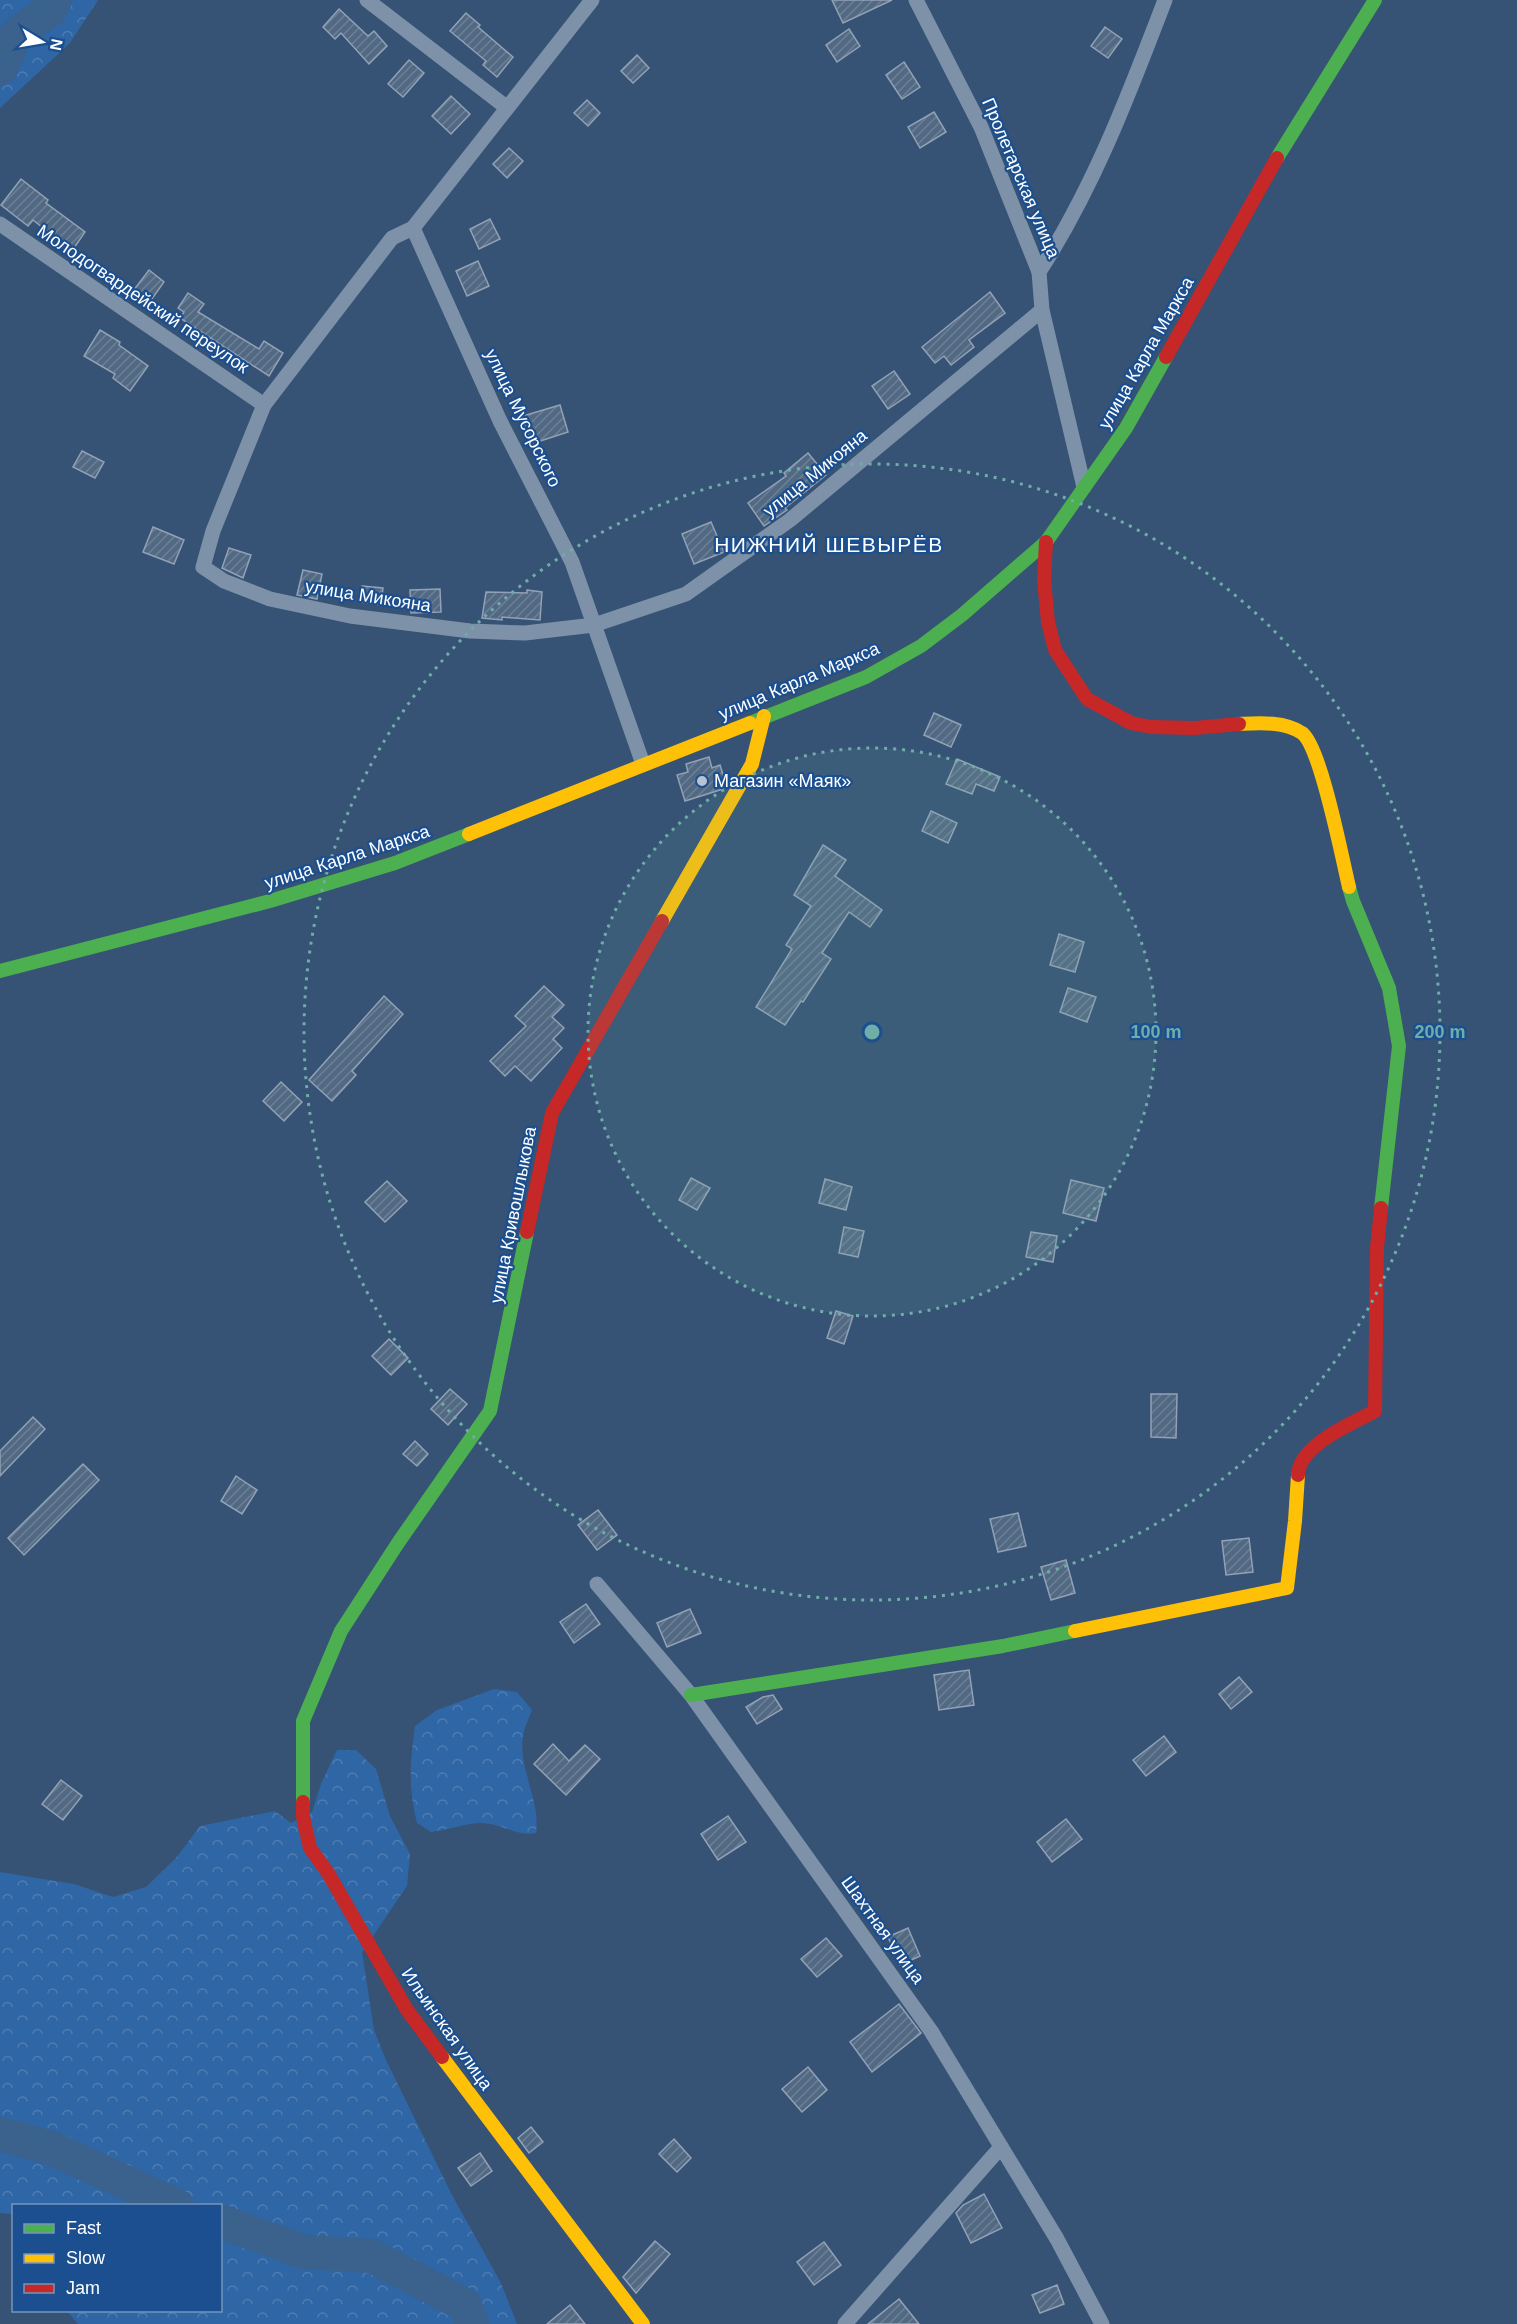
<svg xmlns="http://www.w3.org/2000/svg" width="1517" height="2324" font-family="Helvetica,sans-serif">
<style>
.forest{fill:url(#forest-crowns)}
.lines{fill:none;stroke-linecap:round;stroke-linejoin:round}
.river{stroke:#3b618d;stroke-width:34}
.building{fill:url(#building-hatch);stroke:#92a2b6;stroke-width:1.5}
.street{stroke:#7d92a8;stroke-width:15}
.fast{stroke:#4caf50;stroke-width:14}
.slow{stroke:#ffc107;stroke-width:14}
.jam{stroke:#c62828;stroke-width:14}
.ring{fill:none;stroke:#6fada8;stroke-width:3;stroke-dasharray:3 6}
.poi-dot{fill:#b9c2ce;stroke:#1b4f8f;stroke-width:2}
.labels{text-anchor:middle;dominant-baseline:central;stroke-width:4.5;stroke-linejoin:round;paint-order:stroke}
.street-label{font-size:18px;fill:#fff;stroke:#1b4f8f}
.poi-label{font-size:18px;fill:#fff;stroke:#1b4f8f;text-anchor:start}
.quarter-label{font-size:21px;letter-spacing:1.5px;fill:#fff;stroke:#1b4f8f}
.centre{fill:#6fada8;stroke:#1b4f8f;stroke-width:3}
.ring-label{font-size:18px;text-anchor:middle;font-weight:bold;fill:#6fada8;stroke:#1b4f8f;stroke-width:4.5;stroke-linejoin:round;paint-order:stroke}
</style>
<defs>
<pattern id="forest-crowns" width="20" height="18" patternUnits="userSpaceOnUse" patternTransform="scale(1.5)"><rect width="20" height="18" fill="#2f66a5"/><path d="M2 6a3 3 0 1 1 6 0M12 15a3 3 0 1 1 6 0" fill="none" stroke="#4e7db2"/></pattern>
<pattern id="building-hatch" width="6" height="6" patternUnits="userSpaceOnUse" patternTransform="scale(1.5)"><rect width="6" height="6" fill="#526984"/><path d="M-1 1l2-2M0 6l6-6M5 7l2-2" fill="none" stroke="#6c8096"/></pattern>
</defs>
<rect width="100%" height="100%" fill="#365274"/>
<g class="forest">
<path d="M0 0H98L70 43 0 108Z"/>
<path d="M494 1689 517 1692 532 1710C529 1718 524 1728 523 1737 518 1769 541 1801 536 1833 517 1837 499 1822 479 1823 464 1824 447 1830 431 1832L417 1823C408 1786 410 1763 415 1726L437 1710Z"/>
<path d="M337 1750H356L376 1769 390 1816 410 1854 407 1886 362 1952 374 2030 386 2060 452 2195 501 2283 517 2324H78L67 2311 220 2310V2206H14L13 2214 0 2213V1872L74 1884 113 1897 146 1887 176 1858 200 1826 275 1811 291 1823 312 1812 321 1784Z"/>
</g>
<g class="lines">
<g class="river">
<path d="M0 69 16 35 50 10 55 0"/>
<path d="M0 2134 51 2148 177 2206"/>
<path d="M220 2221 304 2252 372 2256 465 2305 472 2324"/>
</g>
</g>
<g class="building">
<path d="M832 0H892L843 23Z"/>
<path d="M339 9 368 36 374 31 387 46 369 64 341 33 335 39 323 27Z"/>
<path d="M466 13 480 25 478 27 513 57 497 77 483 65 486 61 450 31Z"/>
<path d="M1105 27 1122 39 1108 58 1091 46Z"/>
<path d="M849 29 860 46 837 62 826 45Z"/>
<path d="M637 55 649 68 633 83 621 71Z"/>
<path d="M409 60 424 73 403 97 388 84Z"/>
<path d="M904 62 920 87 902 99 886 75Z"/>
<path d="M451 96 470 114 451 134 432 116Z"/>
<path d="M587 100 600 113 588 126 574 113Z"/>
<path d="M934 112 946 132 920 148 908 127Z"/>
<path d="M509 148 523 161 507 178 493 164Z"/>
<path d="M21 179 48 200 46 203 85 232 72 251 33 220 28 226 1 205Z"/>
<path d="M490 219 500 239 479 249 470 229Z"/>
<path d="M478 261 489 286 467 296 456 271Z"/>
<path d="M149 270 164 282 149 303 133 291Z"/>
<path d="M990 292 1005 313 969 340 974 347 951 365 944 356 935 363 922 347Z"/>
<path d="M188 293 204 304 198 312 259 349 264 341 283 353 269 376 180 318 184 312 178 308Z"/>
<path d="M100 330 120 342 119 345 148 366 130 391 113 378 115 374 84 356Z"/>
<path d="M894 371 910 394 888 409 872 386Z"/>
<path d="M560 405 568 432 531 444 523 416Z"/>
<path d="M82 451 104 462 95 478 73 467Z"/>
<path d="M808 453 826 475 785 508 787 510 764 526 748 503 786 476 784 473Z"/>
<path d="M711 522 724 552 694 564 682 534Z"/>
<path d="M153 527 184 540 174 564 143 552Z"/>
<path d="M229 548 251 555 243 578 222 568Z"/>
<path d="M303 570 322 574 317 599 297 595Z"/>
<path d="M362 586 383 588 381 605 360 602Z"/>
<path d="M440 589 441 612 411 613 410 590Z"/>
<path d="M527 590 542 592 540 620 502 617V620L482 618 486 592 527 593Z"/>
<path d="M934 713 961 725 951 747 924 735Z"/>
<path d="M709 757 712 768 720 765 726 784 723 789 685 801 677 775 688 772 686 764Z"/>
<path d="M957 759 1000 777 994 791 976 784 972 794 946 784Z"/>
<path d="M931 811 957 823 948 843 922 831Z"/>
<path d="M823 845 846 860 835 876 882 910 870 927 849 912 822 953 831 959 803 1002 801 1001 785 1025 756 1007 792 949 786 945 811 906 794 895Z"/>
<path d="M1059 934 1084 942 1075 972 1050 965Z"/>
<path d="M544 986 564 1005 552 1017 564 1028 553 1039 562 1048 531 1081 515 1066 505 1076 490 1061 526 1026 515 1016Z"/>
<path d="M1068 988 1096 997 1087 1022 1060 1012Z"/>
<path d="M384 996 403 1014 352 1071 356 1075 332 1101 309 1080Z"/>
<path d="M281 1082 302 1102 284 1121 263 1101Z"/>
<path d="M691 1178 710 1188 697 1210 679 1200Z"/>
<path d="M825 1179 852 1187 846 1210 819 1203Z"/>
<path d="M1071 1180 1104 1188 1096 1221 1063 1213Z"/>
<path d="M387 1181 407 1201 385 1222 365 1202Z"/>
<path d="M844 1227 864 1231 858 1257 839 1253Z"/>
<path d="M1031 1232 1057 1236 1053 1262 1026 1257Z"/>
<path d="M836 1311 853 1316 844 1344 827 1338Z"/>
<path d="M389 1339 408 1358 391 1375 372 1356Z"/>
<path d="M450 1389 467 1404 448 1425 431 1409Z"/>
<path d="M1151 1394H1177L1176 1438 1151 1437Z"/>
<path d="M33 1417 45 1429 0 1476V1451Z"/>
<path d="M415 1441 428 1454 417 1466 403 1454Z"/>
<path d="M83 1464 99 1480 24 1555 8 1538Z"/>
<path d="M236 1476 257 1490 242 1514 221 1501Z"/>
<path d="M598 1510 617 1535 597 1550 578 1525Z"/>
<path d="M1018 1513 1026 1546 998 1552 990 1519Z"/>
<path d="M1249 1538 1253 1572 1226 1575 1222 1541Z"/>
<path d="M1066 1560 1075 1593 1051 1600 1041 1567Z"/>
<path d="M586 1604 600 1624 574 1643 560 1622Z"/>
<path d="M690 1609 701 1633 667 1647 657 1623Z"/>
<path d="M969 1670 974 1705 939 1710 934 1675Z"/>
<path d="M1239 1677 1252 1692 1231 1709 1219 1694Z"/>
<path d="M773 1695 782 1709 757 1724 746 1707 763 1697Z"/>
<path d="M1164 1736 1176 1752 1146 1776 1133 1760Z"/>
<path d="M553 1744 569 1761 585 1745 600 1759 566 1795 534 1764Z"/>
<path d="M61 1780 82 1796 63 1820 42 1804Z"/>
<path d="M728 1816 746 1842 718 1860 701 1834Z"/>
<path d="M1066 1819 1082 1839 1052 1862 1037 1842Z"/>
<path d="M908 1928 920 1956 900 1965 888 1937Z"/>
<path d="M826 1938 842 1956 817 1977 801 1959Z"/>
<path d="M899 2004 921 2033 872 2072 850 2042Z"/>
<path d="M808 2067 827 2090 802 2112 782 2089Z"/>
<path d="M531 2127 543 2142 529 2153 518 2138Z"/>
<path d="M674 2139 691 2158 677 2172 659 2154Z"/>
<path d="M480 2153 492 2171 471 2186 458 2168Z"/>
<path d="M984 2194 1002 2228 971 2243 956 2213 963 2205Z"/>
<path d="M655 2241 670 2254 636 2293 623 2277Z"/>
<path d="M824 2242 841 2265 814 2285 797 2262Z"/>
<path d="M1057 2285 1064 2304 1040 2313 1032 2295Z"/>
<path d="M899 2299 919 2324H868Z"/>
<path d="M570 2305 585 2324H547Z"/>
</g>
<g class="lines">
<g class="street">
<path d="M367 0 506 107"/>
<path d="M592 0 413 228 392 238 264 405 213 531 203 567 224 581 270 599 350 616 470 631 525 633 594 625 686 594 790 520 1042 310"/>
<path d="M916 0 981 127 1039 272 1042 310 1084 487"/>
<path d="M0 224 264 405"/>
<path d="M413 228 500 421 572 562 643 764"/>
<path d="M1039 272C1094 187 1129 94 1165 0"/>
<path d="M597 1584 691 1695 931 2031 1057 2239 1102 2324"/>
<path d="M845 2324 1001 2147"/>
</g>
<g class="fast">
<path d="M1277 158 1375 0"/>
<path d="M750 723 866 677 921 646 962 615 1046 542 1126 428 1166 357"/>
<path d="M1349 887 1353 901 1389 988 1399 1046 1381 1208"/>
<path d="M0 971 270 901 395 863 469 834"/>
<path d="M691 1695 1003 1646 1075 1631"/>
<path d="M303 1802V1721L341 1631 398 1543 490 1411 527 1232"/>
</g>
<g class="slow">
<path d="M1239 724C1259 723 1284 721 1302 733 1321 747 1342 858 1349 887"/>
<path d="M469 834 750 723"/>
<path d="M662 921 752 764 764 716"/>
<path d="M1075 1631 1287 1588 1295 1521 1298 1475"/>
<path d="M442 2057 643 2324"/>
</g>
<g class="jam">
<path d="M1166 357 1277 158"/>
<path d="M1046 542 1044 580 1048 622 1055 650 1087 699 1131 723 1151 727 1195 728 1239 724"/>
<path d="M527 1232 552 1113 662 921"/>
<path d="M1298 1475C1299 1445 1351 1424 1375 1411L1377 1248 1381 1208"/>
<path d="M303 1802V1817L310 1848 328 1873 407 2010 442 2057"/>
</g>
</g>
<circle cx="872" cy="1032" r="284" fill="#6fada8" fill-opacity=".12"/>
<g class="ring">
<circle cx="872" cy="1032" r="284"/>
<circle cx="872" cy="1032" r="568"/>
</g>
<circle class="poi-dot" cx="702" cy="781" r="6"/>
<g class="labels">
<g class="street-label">
<text transform="translate(1021 178) rotate(67)">Пролетарская улица</text>
<text transform="translate(143 299) rotate(34)">Молодогвардейский переулок</text>
<text transform="translate(1146 353) rotate(-60)">улица Карла Маркса</text>
<text transform="translate(523 418) rotate(64)">улица Мусорского</text>
<text transform="translate(815 473) rotate(-39)">улица Микояна</text>
<text transform="translate(368 596) rotate(9)">улица Микояна</text>
<text transform="translate(799 681) rotate(-23)">улица Карла Маркса</text>
<text transform="translate(347 857) rotate(-18)">улица Карла Маркса</text>
<text transform="translate(513 1215) rotate(-79)">улица Кривошлыкова</text>
<text transform="translate(883 1930) rotate(54)">Шахтная улица</text>
<text transform="translate(447 2029) rotate(55)">Ильинская улица</text>
</g>
<g class="poi-label">
<text x="714" y="781">Магазин «Маяк»</text>
</g>
<g class="quarter-label">
<text x="829" y="544">НИЖНИЙ ШЕВЫРЁВ</text>
</g>
</g>
<circle cx="872" cy="1032" r="9" class="centre"/>
<g class="ring-label">
<text x="1156" y="1038">100 m</text>
<text x="1440" y="1038">200 m</text>
</g>
<rect x="12" y="2204" width="210" height="108" fill="#1b4f8f" stroke="#7695bc" stroke-width="1.5"/>
<rect x="24" y="2224" width="30" height="9" fill="#4caf50" stroke="#7695bc" stroke-width="1.5"/>
<text x="66" y="2234" font-size="18" fill="#ffffff">Fast</text>
<rect x="24" y="2254" width="30" height="9" fill="#ffc107" stroke="#7695bc" stroke-width="1.5"/>
<text x="66" y="2264" font-size="18" fill="#ffffff">Slow</text>
<rect x="24" y="2284" width="30" height="9" fill="#c62828" stroke="#7695bc" stroke-width="1.5"/>
<text x="66" y="2294" font-size="18" fill="#ffffff">Jam</text>
<g transform="translate(42 42) rotate(101)" stroke="#1b4f8f" stroke-width="4.5" paint-order="stroke">
<path d="M0-4.5L10 22L0 15L-10 22Z" fill="#ffffff"/>
<text y="-9" font-size="16" font-weight="bold" text-anchor="middle" fill="#ffffff">N</text>
</g>
</svg>
